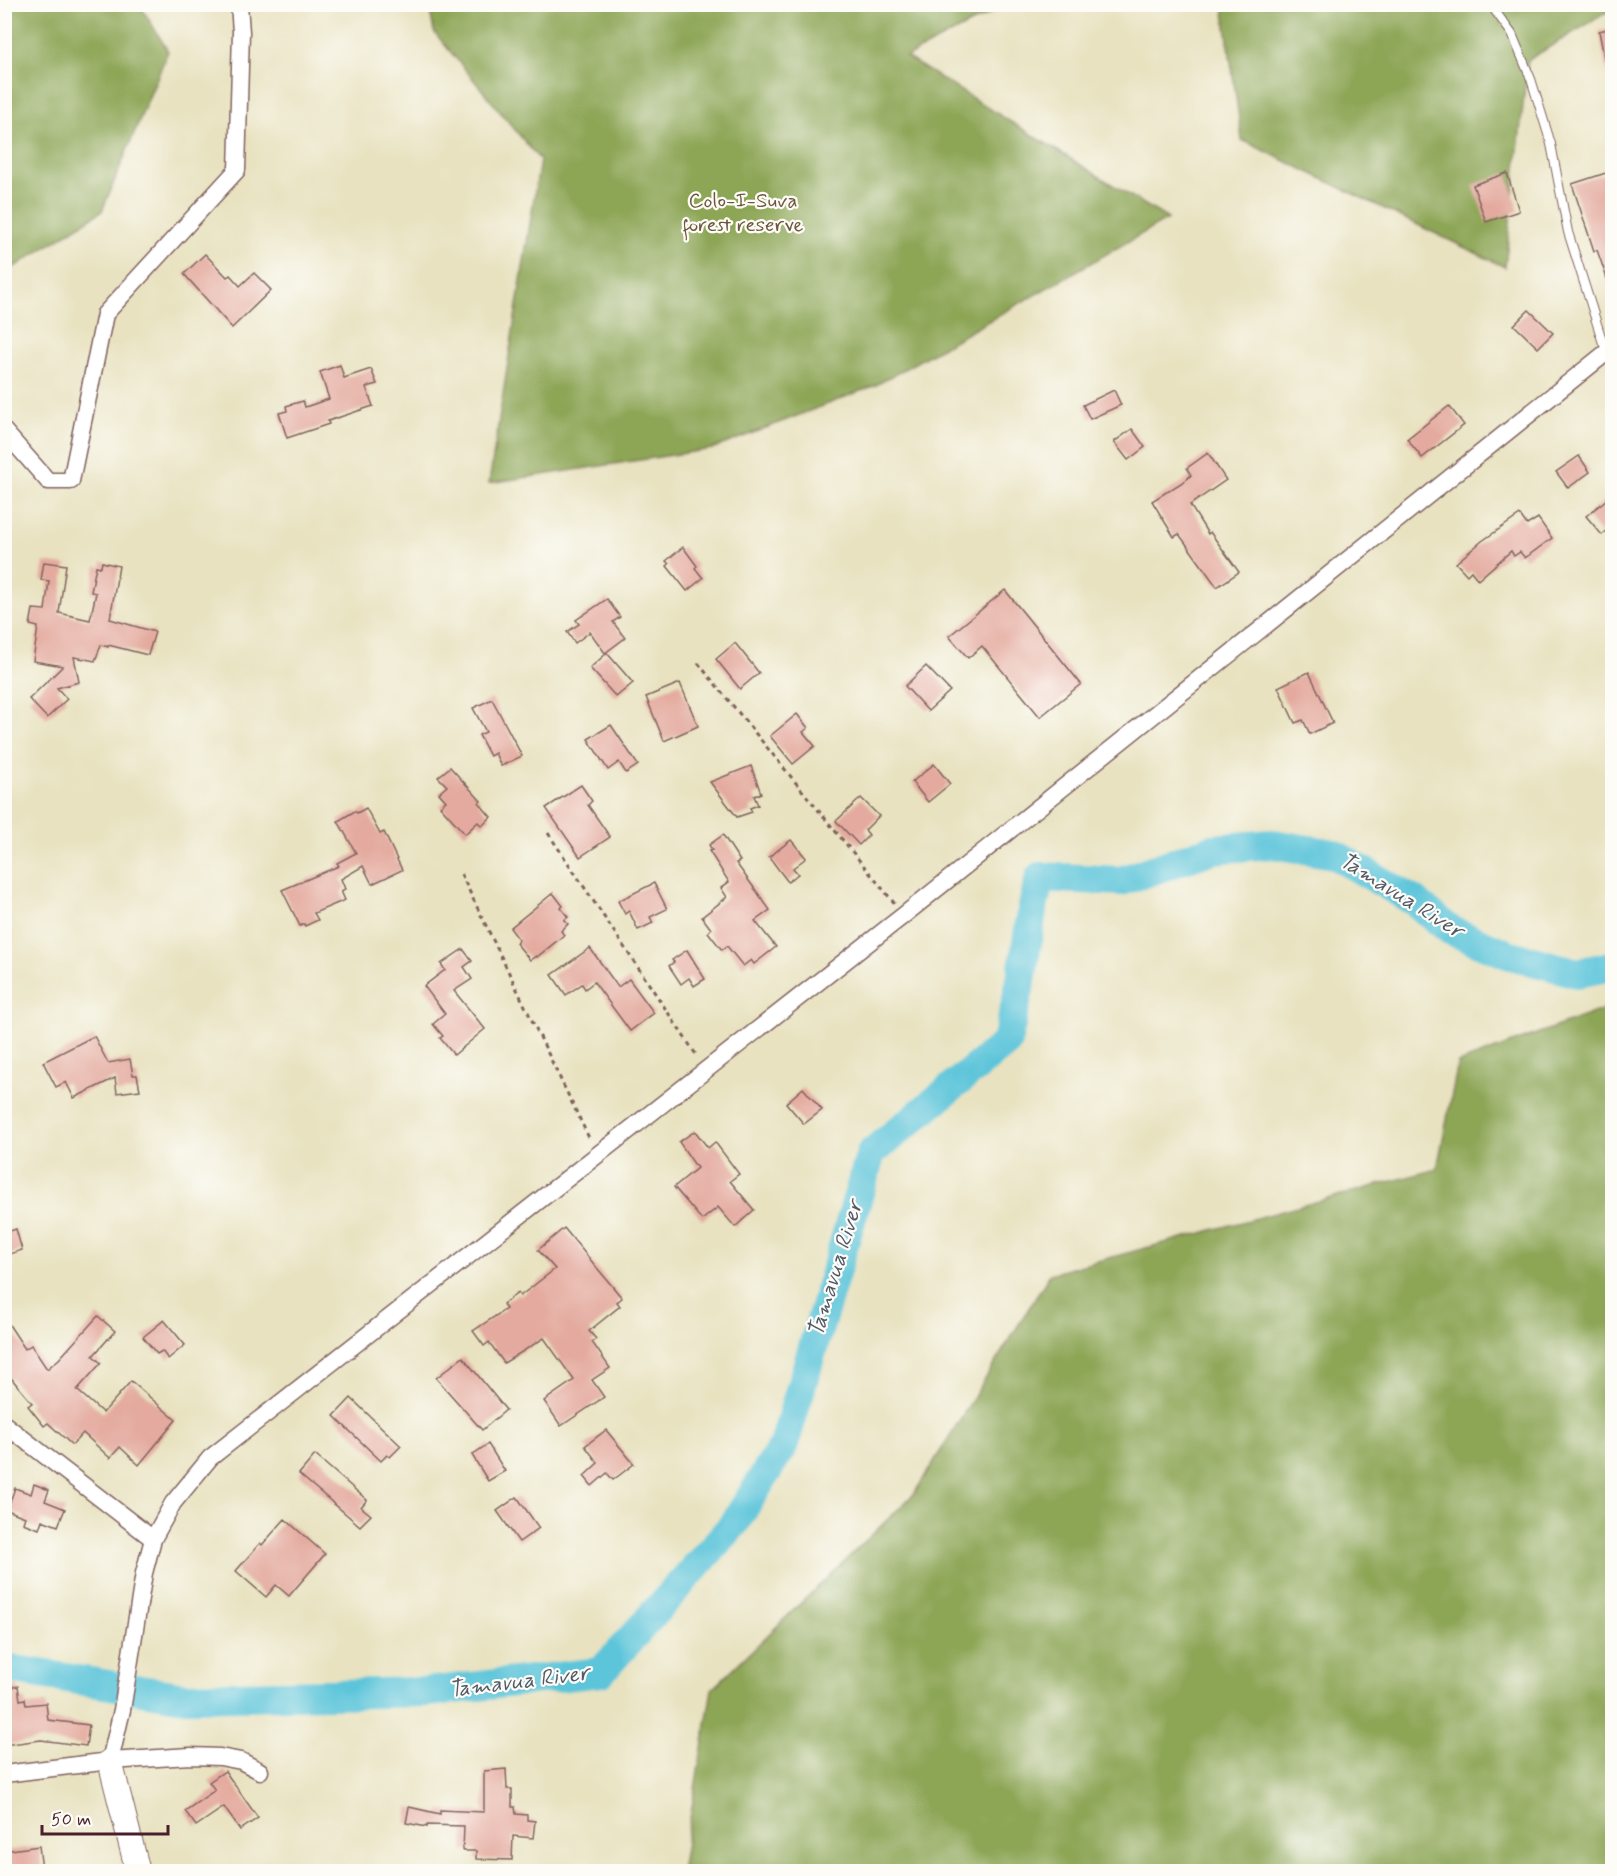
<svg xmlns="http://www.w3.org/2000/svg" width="1617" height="1876" font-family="Mynerve,sans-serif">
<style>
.forest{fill:#8da657;stroke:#6c6241;stroke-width:1.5}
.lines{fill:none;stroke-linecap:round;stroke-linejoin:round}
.river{stroke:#5dc5da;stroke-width:30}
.building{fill:#e4aa9f}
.lane-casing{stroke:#81635f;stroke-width:10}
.street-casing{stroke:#81635f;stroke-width:19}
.secondary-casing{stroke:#81635f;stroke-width:26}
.path{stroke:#81635f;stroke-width:3;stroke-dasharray:4.5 4.5;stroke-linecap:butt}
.lane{stroke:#fff;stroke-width:8}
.street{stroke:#fff;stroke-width:16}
.secondary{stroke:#fff;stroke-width:24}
.labels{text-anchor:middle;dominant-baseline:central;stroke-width:4.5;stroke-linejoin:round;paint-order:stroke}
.park-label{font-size:21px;fill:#6e573e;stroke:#fdfcf7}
.water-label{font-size:22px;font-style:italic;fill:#515968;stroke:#fdfcf7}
</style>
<rect width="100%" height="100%" fill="#fdfcf7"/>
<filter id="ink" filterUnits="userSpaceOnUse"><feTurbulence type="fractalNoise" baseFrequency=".0167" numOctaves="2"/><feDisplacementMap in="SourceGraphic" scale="12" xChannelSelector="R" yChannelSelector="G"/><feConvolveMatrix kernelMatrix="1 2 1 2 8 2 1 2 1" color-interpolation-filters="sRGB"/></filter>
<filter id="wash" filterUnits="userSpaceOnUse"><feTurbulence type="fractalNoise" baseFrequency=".008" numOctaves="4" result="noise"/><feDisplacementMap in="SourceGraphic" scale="24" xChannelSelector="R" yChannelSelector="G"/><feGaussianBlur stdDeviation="1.35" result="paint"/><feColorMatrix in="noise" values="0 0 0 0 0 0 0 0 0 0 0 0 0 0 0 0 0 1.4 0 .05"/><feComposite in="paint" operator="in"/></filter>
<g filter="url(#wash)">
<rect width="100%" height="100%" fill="#e8e2c0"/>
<g class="forest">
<path d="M5 4 140 5 168 51 102 211 5 273Z"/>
<path d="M1612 4V9L1528 60 1505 267 1242 140 1223 5Z"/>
<path d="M429 5H1006L906 57 1168 219 876 385 712 449 489 483 540 160 434 32Z"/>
<path d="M1612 1006V1871H681L712 1689 914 1494 1050 1274 1437 1169 1458 1063Z"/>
</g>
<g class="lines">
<path class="river" d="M4 1667 9 1669 185 1697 427 1692 601 1672 734 1524 784 1444 871 1153 1007 1042 1021 980 1032 911 1040 877 1121 881 1213 849 1272 844 1334 854 1414 901 1450 930 1507 954 1577 973 1612 966"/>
</g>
<g id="blocks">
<g class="building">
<path d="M1612 28V68H1606L1599 31Z"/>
<path d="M1612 171V287H1610L1597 250 1594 251 1572 184Z"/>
<path d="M1507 173 1519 211 1486 222 1473 185Z"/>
<path d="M205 254 227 277 230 275 240 286 254 273 271 290 232 328 184 274Z"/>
<path d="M1529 310 1553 333 1538 348 1514 325Z"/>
<path d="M340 365 344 378 371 369 377 384 366 387 373 406 328 421 329 424 287 438 279 413 287 411 286 406 303 401 305 407 329 399 320 372Z"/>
<path d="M1114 390 1121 405 1090 419 1083 405Z"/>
<path d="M1449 406 1464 425 1422 458 1407 439Z"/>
<path d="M1132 429 1145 447 1128 460 1114 442Z"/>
<path d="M1208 453 1226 480 1190 505 1208 534 1210 532 1239 572 1217 587 1179 534 1174 537 1152 501 1186 480 1191 475 1187 468Z"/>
<path d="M1579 456 1590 472 1568 488 1556 472Z"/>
<path d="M1612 495V526L1602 535 1586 516Z"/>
<path d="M1520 515 1527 525 1538 518 1552 538 1525 558 1520 552 1514 556 1511 551 1478 580 1471 571 1467 575 1456 563 1482 541Z"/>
<path d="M683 547 697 566 695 568 703 578 687 591 667 566 669 564 666 561Z"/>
<path d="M44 562 66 565 59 613 90 620 96 593 91 592 96 566 101 567 102 562 119 566 110 619 155 632 148 655 108 645V647L101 645 95 661 74 657 79 682 57 688 67 699 47 718 29 699 63 666 33 661 38 627 30 625 33 609 45 610 49 581 41 580Z"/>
<path d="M1005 590 1081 684 1040 717 982 646 968 658 949 636Z"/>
<path d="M607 599 620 617 613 622 625 638 605 653 590 632 575 643 567 632 579 624 576 620Z"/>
<path d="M735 643 759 673 740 689 716 659Z"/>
<path d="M607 653 633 683 616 697 590 668Z"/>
<path d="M926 666 950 691 928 711 905 686Z"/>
<path d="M1309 672 1333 723 1310 734 1303 720 1295 723 1278 687Z"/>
<path d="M680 683 698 726 664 741 646 697Z"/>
<path d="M492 699 522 756 501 766 495 753 490 756 479 735 486 732 473 708Z"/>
<path d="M797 714 808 728 803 732 815 746 793 764 770 736Z"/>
<path d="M611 725 638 765 626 773 619 762 608 770 588 739Z"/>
<path d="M934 764 950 784 928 802 912 782Z"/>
<path d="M751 766 761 793 754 796 758 805 750 808 752 812 737 817 710 782Z"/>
<path d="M450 767 481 801 479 803 491 817 482 826 478 822 465 834 440 806 446 801 439 793 447 786 438 777Z"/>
<path d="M581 785 592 801 588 805 610 837 580 857 546 808Z"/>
<path d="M861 798 879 816 865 830 869 835 859 845 836 821Z"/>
<path d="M366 808 380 834 384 832 402 870 372 884 363 866 341 879 345 889 341 891 345 900 314 913 318 920 305 926 304 924 300 926 282 890 339 866 337 863 356 853 338 821 355 811 357 813Z"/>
<path d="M723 835 740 861 736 863 770 910 755 921 776 947 754 964 751 960 743 966 727 946 722 950 708 932 711 929 702 917 727 897 721 888 729 882 709 851 712 850 709 845Z"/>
<path d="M791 840 806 858 793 868 798 874 788 882 769 857Z"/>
<path d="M654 883 667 909 650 917 653 923 638 930 629 911 625 914 618 901Z"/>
<path d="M553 893 563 906 561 908 568 917 564 920 568 924 561 931 564 935 537 957 536 956 530 960 516 943 519 940 510 928Z"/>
<path d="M590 948 618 987 629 979 654 1013 630 1031 594 982 585 989 582 984 566 995 552 975Z"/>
<path d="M463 949 472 961 464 967 472 979 454 991 485 1029 454 1055 440 1038 443 1036 433 1024 445 1014 424 986 445 970 441 964Z"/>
<path d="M687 950 705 979 694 986 689 978 681 984 669 966 674 962 672 960Z"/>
<path d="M94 1036 108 1063 130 1059 133 1075H137L140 1090 117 1093 115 1078 74 1098 66 1082 56 1087 43 1062Z"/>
<path d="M803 1088 822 1110 804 1124 786 1103Z"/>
<path d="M695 1131 708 1148 715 1142 739 1174 730 1181 754 1210 735 1227 718 1207 702 1220 674 1187 697 1168 679 1142Z"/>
<path d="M564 1228 622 1298 617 1302 620 1306 589 1331 596 1339 592 1342 610 1368 592 1380 604 1397 561 1426 544 1401 574 1380 544 1338 504 1363 489 1342 484 1346 473 1331 506 1309 503 1304 518 1293 520 1296 555 1269 538 1250Z"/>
<path d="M16 1229 22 1250 4 1256V1233Z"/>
<path d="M98 1316 115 1331 93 1356 101 1363 77 1390 103 1413 131 1381 176 1420 139 1465 120 1447 110 1458 83 1433 72 1445 48 1423 44 1426 28 1406 32 1403 11 1378 4 1382V1317L25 1349 31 1345 47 1369 59 1359Z"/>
<path d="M164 1320 185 1345 168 1359 162 1351 157 1354 143 1337Z"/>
<path d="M463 1357 506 1410 482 1430 436 1378Z"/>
<path d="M351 1398 401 1446 390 1457 387 1455 381 1461 334 1416Z"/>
<path d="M606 1430 634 1464 613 1480 607 1473 592 1486 584 1476 598 1463 585 1446Z"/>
<path d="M488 1444 505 1471 488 1481 472 1455Z"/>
<path d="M315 1455 367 1500 361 1507 371 1515 360 1526 299 1474Z"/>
<path d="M34 1484 49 1490 45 1501 65 1509 58 1526 42 1520 39 1529 23 1523 25 1517 7 1510 15 1488 31 1494Z"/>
<path d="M517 1497 539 1528 519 1542 497 1511Z"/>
<path d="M285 1519 325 1554 289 1596 276 1585 266 1597 236 1571 260 1543 262 1545Z"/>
<path d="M18 1686 20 1700 25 1699 26 1705 46 1703 48 1720 89 1725 86 1746 41 1740 4 1745V1688Z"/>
<path d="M506 1769 507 1789H512V1807H515L516 1814 527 1815V1820L535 1821 533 1838 513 1836 512 1860 476 1859V1851H463L464 1826 427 1825V1827L406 1823 409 1807 440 1814V1810L484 1812V1771Z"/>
<path d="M225 1771 258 1818 240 1830 224 1807 196 1826 185 1811 215 1790 209 1782Z"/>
<path d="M39 1846 42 1869 4 1872V1851Z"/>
</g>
</g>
</g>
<g filter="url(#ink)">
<use href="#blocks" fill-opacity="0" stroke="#81635f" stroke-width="1.5"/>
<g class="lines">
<defs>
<path id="lane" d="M1490 4 1512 34 1531 79 1551 144 1568 232 1603 343 1609 351"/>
<g id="street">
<path d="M4 431 48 481H71L105 314 237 170 241 32 239 4"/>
<path d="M4 1424 153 1539"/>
<path d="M110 1761 122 1710 144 1573 153 1539 173 1503 210 1458 904 915 1612 348"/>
<path d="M4 1774 110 1761 190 1756 220 1757 241 1761 260 1771"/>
</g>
<path id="secondary" d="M110 1761 138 1872"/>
</defs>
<use href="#lane" class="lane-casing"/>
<use href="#street" class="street-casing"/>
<use href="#secondary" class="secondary-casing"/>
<g class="path">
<path d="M698 663 895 904"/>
<path d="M548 833 697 1056"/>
<path d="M461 874 590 1140"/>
</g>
<use href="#lane" class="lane"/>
<use href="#street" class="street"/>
<use href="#secondary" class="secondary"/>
</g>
</g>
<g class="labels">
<g class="park-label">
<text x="743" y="201">Colo-I-Suva<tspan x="743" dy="24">forest reserve</tspan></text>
</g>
<g class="water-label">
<text transform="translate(1401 896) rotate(32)">Tamavua River</text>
<text transform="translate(836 1269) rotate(-73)">Tamavua River</text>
<text transform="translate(519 1682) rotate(-7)">Tamavua River</text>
</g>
</g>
<rect width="1617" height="1876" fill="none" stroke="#fdfcf7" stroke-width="24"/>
<path d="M42 1825v9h126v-9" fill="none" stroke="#4a1f2b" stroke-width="3"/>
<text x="51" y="1825" font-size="18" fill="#4a1f2b" stroke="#fdfcf7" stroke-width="4.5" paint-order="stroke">50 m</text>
</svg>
